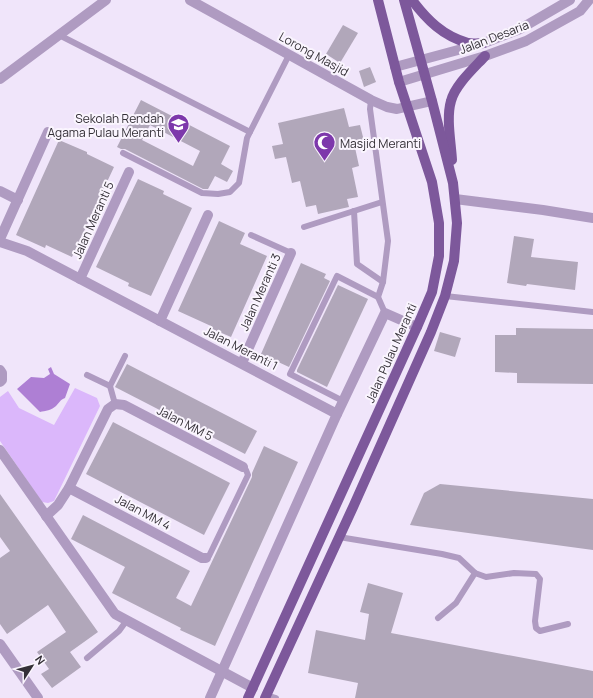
<svg xmlns="http://www.w3.org/2000/svg" width="593" height="698" font-family="Manrope,sans-serif">
<style>
.green{fill:#dbb7fb}
.water{fill:#ae7fd4}
.building{fill:#b1a7ba;fill-rule:evenodd}
.lines{fill:none;stroke-linecap:round;stroke-linejoin:round}
.lane{stroke:#af9bc1;stroke-width:6}
.street{stroke:#af9bc1;stroke-width:10}
.primary{stroke:#7d589b;stroke-width:10}
.labels{text-anchor:middle;dominant-baseline:central;stroke-width:4;stroke-linejoin:round;paint-order:stroke}
.street-label{font-size:12px;fill:#343037;stroke:#faf5fe}
.poi-label{font-size:12px;fill:#343037;stroke:#faf5fe;text-anchor:end}
</style>
<rect width="100%" height="100%" fill="#f0e5fa"/>
<path class="green" d="M75 388 97 398 100 406 54 501 48 503 42 502 0 441V397L8 391 19 408 54 425Z"/>
<path class="water" d="M51 367 54 374 70 384 65 398C60 400 60 402 56 406 52 410 45 411 40 412L17 389 31 377 44 378 50 374 48 369Z"/>
<g class="building">
<path d="M343 25 358 33 340 63 326 54Z"/>
<path d="M370 67 376 82 364 87 359 71Z"/>
<path d="M141 100 230 146 221 164 233 171 227 182 215 176 208 189H203L125 149H121L117 147ZM150 125 200 151 193 166 142 140Z"/>
<path d="M344 108 349 127 360 125 364 141 354 143 359 166 352 168 358 197 347 199 349 207 318 214 316 205 306 207 300 181 292 183 286 157 275 159 272 146 283 144 278 123Z"/>
<path d="M59 140 87 152V154L114 167 72 257 46 245 45 248 16 235Z"/>
<path d="M138 179 164 191 163 194 192 208 151 296 128 286 129 283 96 267Z"/>
<path d="M219 221 245 233 240 244 267 256 231 337 210 328 211 326 178 311Z"/>
<path d="M514 236 534 239 531 257 578 262 575 290 527 284 526 286 507 283Z"/>
<path d="M301 263 326 274 324 278 330 281 289 367 261 354Z"/>
<path d="M338 285 368 299 327 387 297 372V370Z"/>
<path d="M516 328 593 329V384L517 383V373L495 372V335H516Z"/>
<path d="M440 332 461 338 455 357 434 351Z"/>
<path d="M127 364 257 431 245 454 115 387Z"/>
<path d="M113 422 230 483 204 535 86 474Z"/>
<path d="M264 446 298 462 215 646 180 630 181 628 112 593 125 567 71 539 83 515 190 571 176 598 191 606 252 477V473Z"/>
<path d="M440 484 593 499V550L410 525 424 493Z"/>
<path d="M0 494 98 632 70 652 81 667 52 688 41 674 49 669 37 652 66 632 48 605 7 634 0 624V558L10 551 0 537Z"/>
<path d="M368 583 403 593 391 633 593 671V698H355L358 683 308 673 316 630 365 640 369 614 360 612Z"/>
</g>
<g class="lines">
<g class="lane">
<path d="M59 35 250 132"/>
<path d="M371 100 370 109 388 241 383 282 378 297 385 313"/>
<path d="M123 153 202 193 218 194 230 192 239 183 247 138 250 132 289 55"/>
<path d="M354 211 357 264 383 282"/>
<path d="M304 227 382 202"/>
<path d="M251 235 291 253"/>
<path d="M445 296 593 312"/>
<path d="M87 375 110 386 115 404"/>
<path d="M110 386 125 356"/>
<path d="M343 401 290 374 337 276 378 297"/>
<path d="M339 537 442 554 459 558 475 573 486 577 514 573 536 574 540 579 535 621 536 628 540 631 568 624"/>
<path d="M206 558 209 556 248 475 246 470 243 467"/>
<path d="M438 618 456 603 475 573"/>
<path d="M87 658 119 631 127 620"/>
<path d="M266 695 276 698"/>
</g>
<g class="street">
<path d="M190 0 371 100 387 107 397 109 432 101"/>
<path d="M395 67 484 43 520 29 570 0"/>
<path d="M0 79 106 0"/>
<path d="M399 82 485 56 526 41 580 11 589 0"/>
<path d="M0 191 18 200"/>
<path d="M455 199 543 210 593 218"/>
<path d="M0 239 48 132"/>
<path d="M0 242 27 251 337 414 385 313 417 327"/>
<path d="M80 279 129 172"/>
<path d="M160 321 208 215"/>
<path d="M242 363 291 253"/>
<path d="M0 370 2 373V380L0 382"/>
<path d="M0 450 115 614 253 688"/>
<path d="M69 488 202 558H206"/>
<path d="M46 516 58 505 69 488 108 409 115 404 124 405 243 467"/>
<path d="M0 644 38 698"/>
<path d="M210 698 337 414"/>
</g>
<g class="primary">
<path d="M412 0C427 20 443 36 468 43 473 44 479 43 484 43"/>
<path d="M452 160C451 142 446 118 451 101 455 85 474 68 485 56"/>
<path d="M248 698 417 327 432 292 439 256V223L432 182 399 82 378 0"/>
<path d="M265 698 354 505 431 332 445 296 454 261 457 223 453 183 432 101 404 0"/>
</g>
</g>
<defs>
<symbol id="school-pin" viewBox="-11 -11 22 30"><path d="M0 17L-7.5 6A9.5 9.5 0 1 1 7.5 6Z" fill="#7d38ab" stroke="#faf5fe"/><path d="M0-5L7-2L0 1L-7-2ZM-4 1L0 2.5L4 1V4Q0 6-4 4Z" fill="#fff"/></symbol>
<symbol id="mosque-pin" viewBox="-11 -11 22 30"><path d="M0 17L-7.5 6A9.5 9.5 0 1 1 7.5 6Z" fill="#7d38ab" stroke="#faf5fe"/><path d="M3.5-4.9A6 6 0 1 0 3.5 4.9A5 5 0 1 1 3.5-4.9Z" fill="#fff"/></symbol>
</defs>
<g fill-rule="evenodd">
<use href="#school-pin" x="166" y="112" width="25" height="34"/>
<use href="#mosque-pin" x="312" y="130" width="25" height="34"/>
</g>
<g class="labels">
<g class="street-label">
<text transform="translate(494 37) rotate(-21)">Jalan Desaria</text>
<text transform="translate(314 54) rotate(29)">Lorong Masjid</text>
<text transform="translate(93 220) rotate(-66)">Jalan Meranti 5</text>
<text transform="translate(260 292) rotate(-66)">Jalan Meranti 3</text>
<text transform="translate(241 348) rotate(27)">Jalan Meranti 1</text>
<text transform="translate(391 353) rotate(-66)">Jalan Pulau Meranti</text>
<text transform="translate(185 423) rotate(27)">Jalan MM 5</text>
<text transform="translate(143 512) rotate(28)">Jalan MM 4</text>
</g>
<g class="poi-label">
<text x="164" y="118">Sekolah Rendah<tspan x="164" dy="14">Agama Pulau Meranti</tspan></text>
<text x="340" y="143" text-anchor="start">Masjid Meranti</text>
</g>
</g>
<g transform="translate(32 666) rotate(54)" stroke="#faf5fe" stroke-width="3" paint-order="stroke">
<path d="M0-3L7 15L0 10L-7 15Z" fill="#343037"/>
<text y="-6" font-size="11" font-weight="bold" text-anchor="middle" fill="#343037">N</text>
</g>
</svg>
